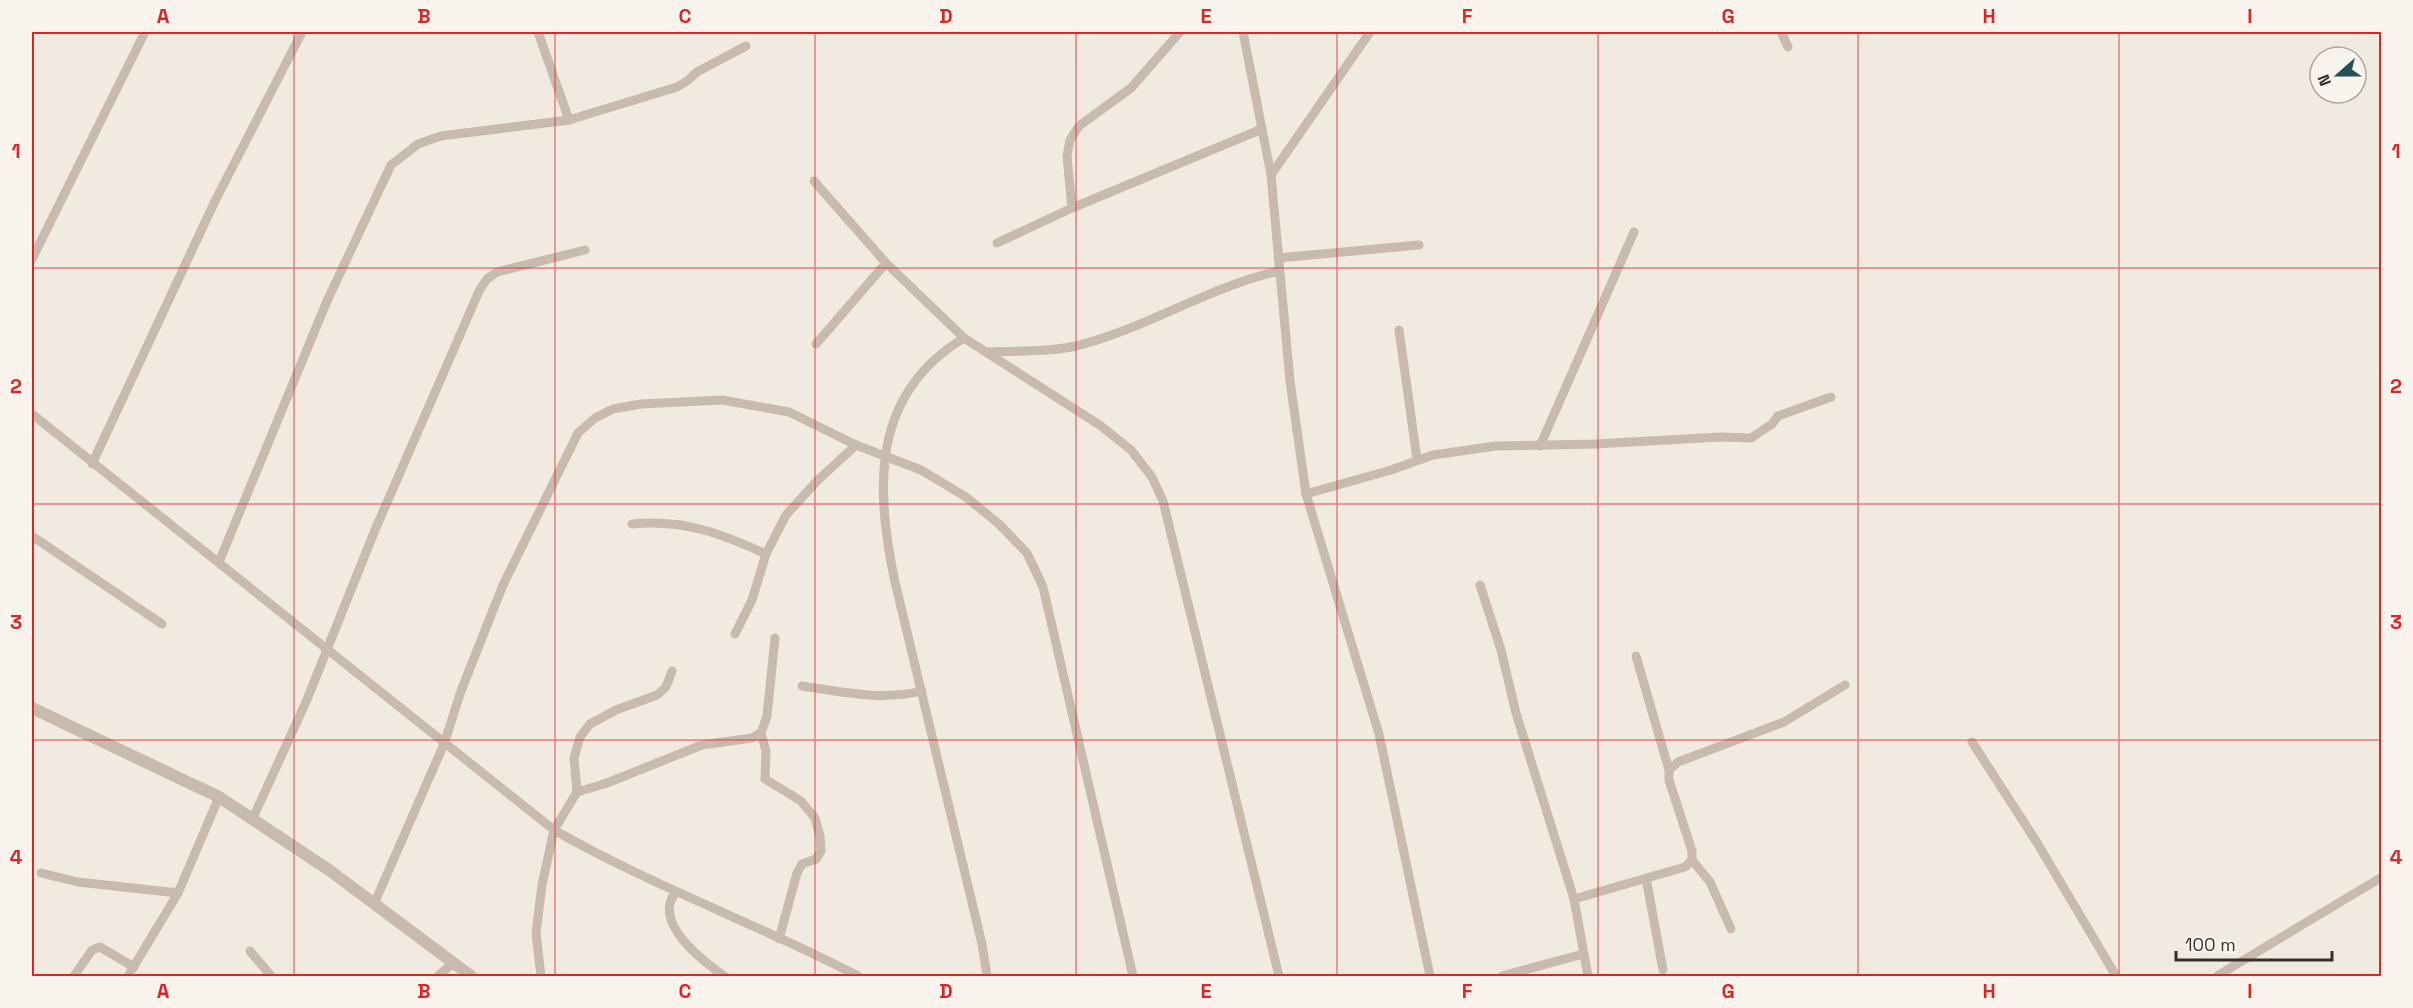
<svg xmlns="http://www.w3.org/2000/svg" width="2413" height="1008" font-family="'Space Grotesk',sans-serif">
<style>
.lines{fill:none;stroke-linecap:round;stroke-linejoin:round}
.minor{stroke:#c8baad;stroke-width:9}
.tertiary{stroke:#c8baad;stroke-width:12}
.grid{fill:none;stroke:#d62828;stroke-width:1.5;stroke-opacity:0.55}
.neatline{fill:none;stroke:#d62828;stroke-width:2}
.grid-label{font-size:20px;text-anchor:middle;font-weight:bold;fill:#d62828}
</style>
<rect width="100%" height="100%" fill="#f1eae1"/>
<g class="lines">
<g class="minor">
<path d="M538 32 569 120"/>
<path d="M1243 32 1271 175 1290 381 1306 494 1379 734 1430 976"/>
<path d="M1781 32 1788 47"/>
<path d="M1271 175 1370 32"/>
<path d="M814 181 886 263 964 338 1101 426 1131 450 1152 477 1163 501 1279 976"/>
<path d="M1072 208 1067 156 1070 140 1079 126 1131 88 1180 32"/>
<path d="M997 243 1072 208 1262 129"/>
<path d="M1278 258 1419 245"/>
<path d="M32 259 145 32"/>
<path d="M1399 330 1417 459"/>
<path d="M964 338C871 394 875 488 895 582L982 944 987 976"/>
<path d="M816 344 886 263"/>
<path d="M988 352C1017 351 1048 352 1076 346 1145 329 1208 287 1279 271"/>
<path d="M32 414 554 830C652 886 758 924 858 976"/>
<path d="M1540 446 1634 232"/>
<path d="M92 464 215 201 302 32"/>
<path d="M1306 494 1391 470 1433 455 1496 446 1595 444 1721 437 1751 438 1772 424 1778 416 1831 397"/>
<path d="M632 524C683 519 720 533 766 554"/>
<path d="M32 536 162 624"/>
<path d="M219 562 327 301 391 165 418 144 441 136 569 120 677 87 687 81 697 72 746 46"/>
<path d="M1480 585 1501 650 1516 713 1574 899 1588 976"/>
<path d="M735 634 752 600 766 554 786 515 817 481 856 445"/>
<path d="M1636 656 1669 770"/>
<path d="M802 686C843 692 882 701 922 691"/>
<path d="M761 733 766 751 765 779 801 801 815 818 820 836 821 851 816 859 802 864 797 873 779 939"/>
<path d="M1972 742 2036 841 2116 976"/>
<path d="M577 792 607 783 702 745 752 738 761 733 767 716 775 638"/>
<path d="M252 820 306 702 375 530 480 289 487 279 497 272 585 250"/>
<path d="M1692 860 1710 882 1731 929"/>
<path d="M41 873 78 882 178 893 219 797"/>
<path d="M1646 878 1663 970"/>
<path d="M676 892C651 922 703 961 724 976"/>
<path d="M1574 899 1685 867 1692 860V851L1669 780V770L1678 762 1784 722 1845 685"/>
<path d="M374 904 444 744 461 691 503 585 578 433 595 418 613 409 641 404 722 400 789 412 856 445 921 470 966 497 999 524 1027 553 1043 587 1133 976"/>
<path d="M250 951 271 976"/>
<path d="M74 976 92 950 100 947 134 967"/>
<path d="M128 976 178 893"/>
<path d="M438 976 453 963"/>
<path d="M541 976 536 933 542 885 554 830 577 792 574 758 580 737 590 724 616 710 657 695 666 687 672 671"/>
<path d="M1502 976 1583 954"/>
<path d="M2217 976 2382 877"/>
</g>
<path class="tertiary" d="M32 708 219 797 329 870 471 976"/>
</g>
<path class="grid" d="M294 32V976M555 32V976M815 32V976M1076 32V976M1337 32V976M1598 32V976M1858 32V976M2119 32V976M32 268H2382M32 504H2382M32 740H2382"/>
<rect width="2413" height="1008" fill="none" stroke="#f9f3ed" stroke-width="66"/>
<g transform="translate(2338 75) rotate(249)"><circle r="28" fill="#f9f3ed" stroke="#aba59f" stroke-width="1.5"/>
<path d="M0-4.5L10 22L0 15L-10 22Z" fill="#255054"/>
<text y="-9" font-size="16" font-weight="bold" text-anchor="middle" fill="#372f2b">N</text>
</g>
<path d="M2176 951v9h156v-9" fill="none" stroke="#372f2b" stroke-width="3"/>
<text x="2185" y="951" font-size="18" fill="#372f2b" stroke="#f9f3ed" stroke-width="4.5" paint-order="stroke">100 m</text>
<rect x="33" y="33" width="2347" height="942" class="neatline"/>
<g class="grid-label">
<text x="163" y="23">A</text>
<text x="424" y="23">B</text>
<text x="685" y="23">C</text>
<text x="946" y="23">D</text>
<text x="1206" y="23">E</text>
<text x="1467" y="23">F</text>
<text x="1728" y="23">G</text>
<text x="1989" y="23">H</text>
<text x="2250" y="23">I</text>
<text x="16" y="158">1</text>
<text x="2396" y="158">1</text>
<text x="16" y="393">2</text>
<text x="2396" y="393">2</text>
<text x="16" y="629">3</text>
<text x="2396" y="629">3</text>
<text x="16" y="864">4</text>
<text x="2396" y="864">4</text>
<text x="163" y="998">A</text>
<text x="424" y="998">B</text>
<text x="685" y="998">C</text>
<text x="946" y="998">D</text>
<text x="1206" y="998">E</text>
<text x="1467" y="998">F</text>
<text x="1728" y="998">G</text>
<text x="1989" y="998">H</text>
<text x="2250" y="998">I</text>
</g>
</svg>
